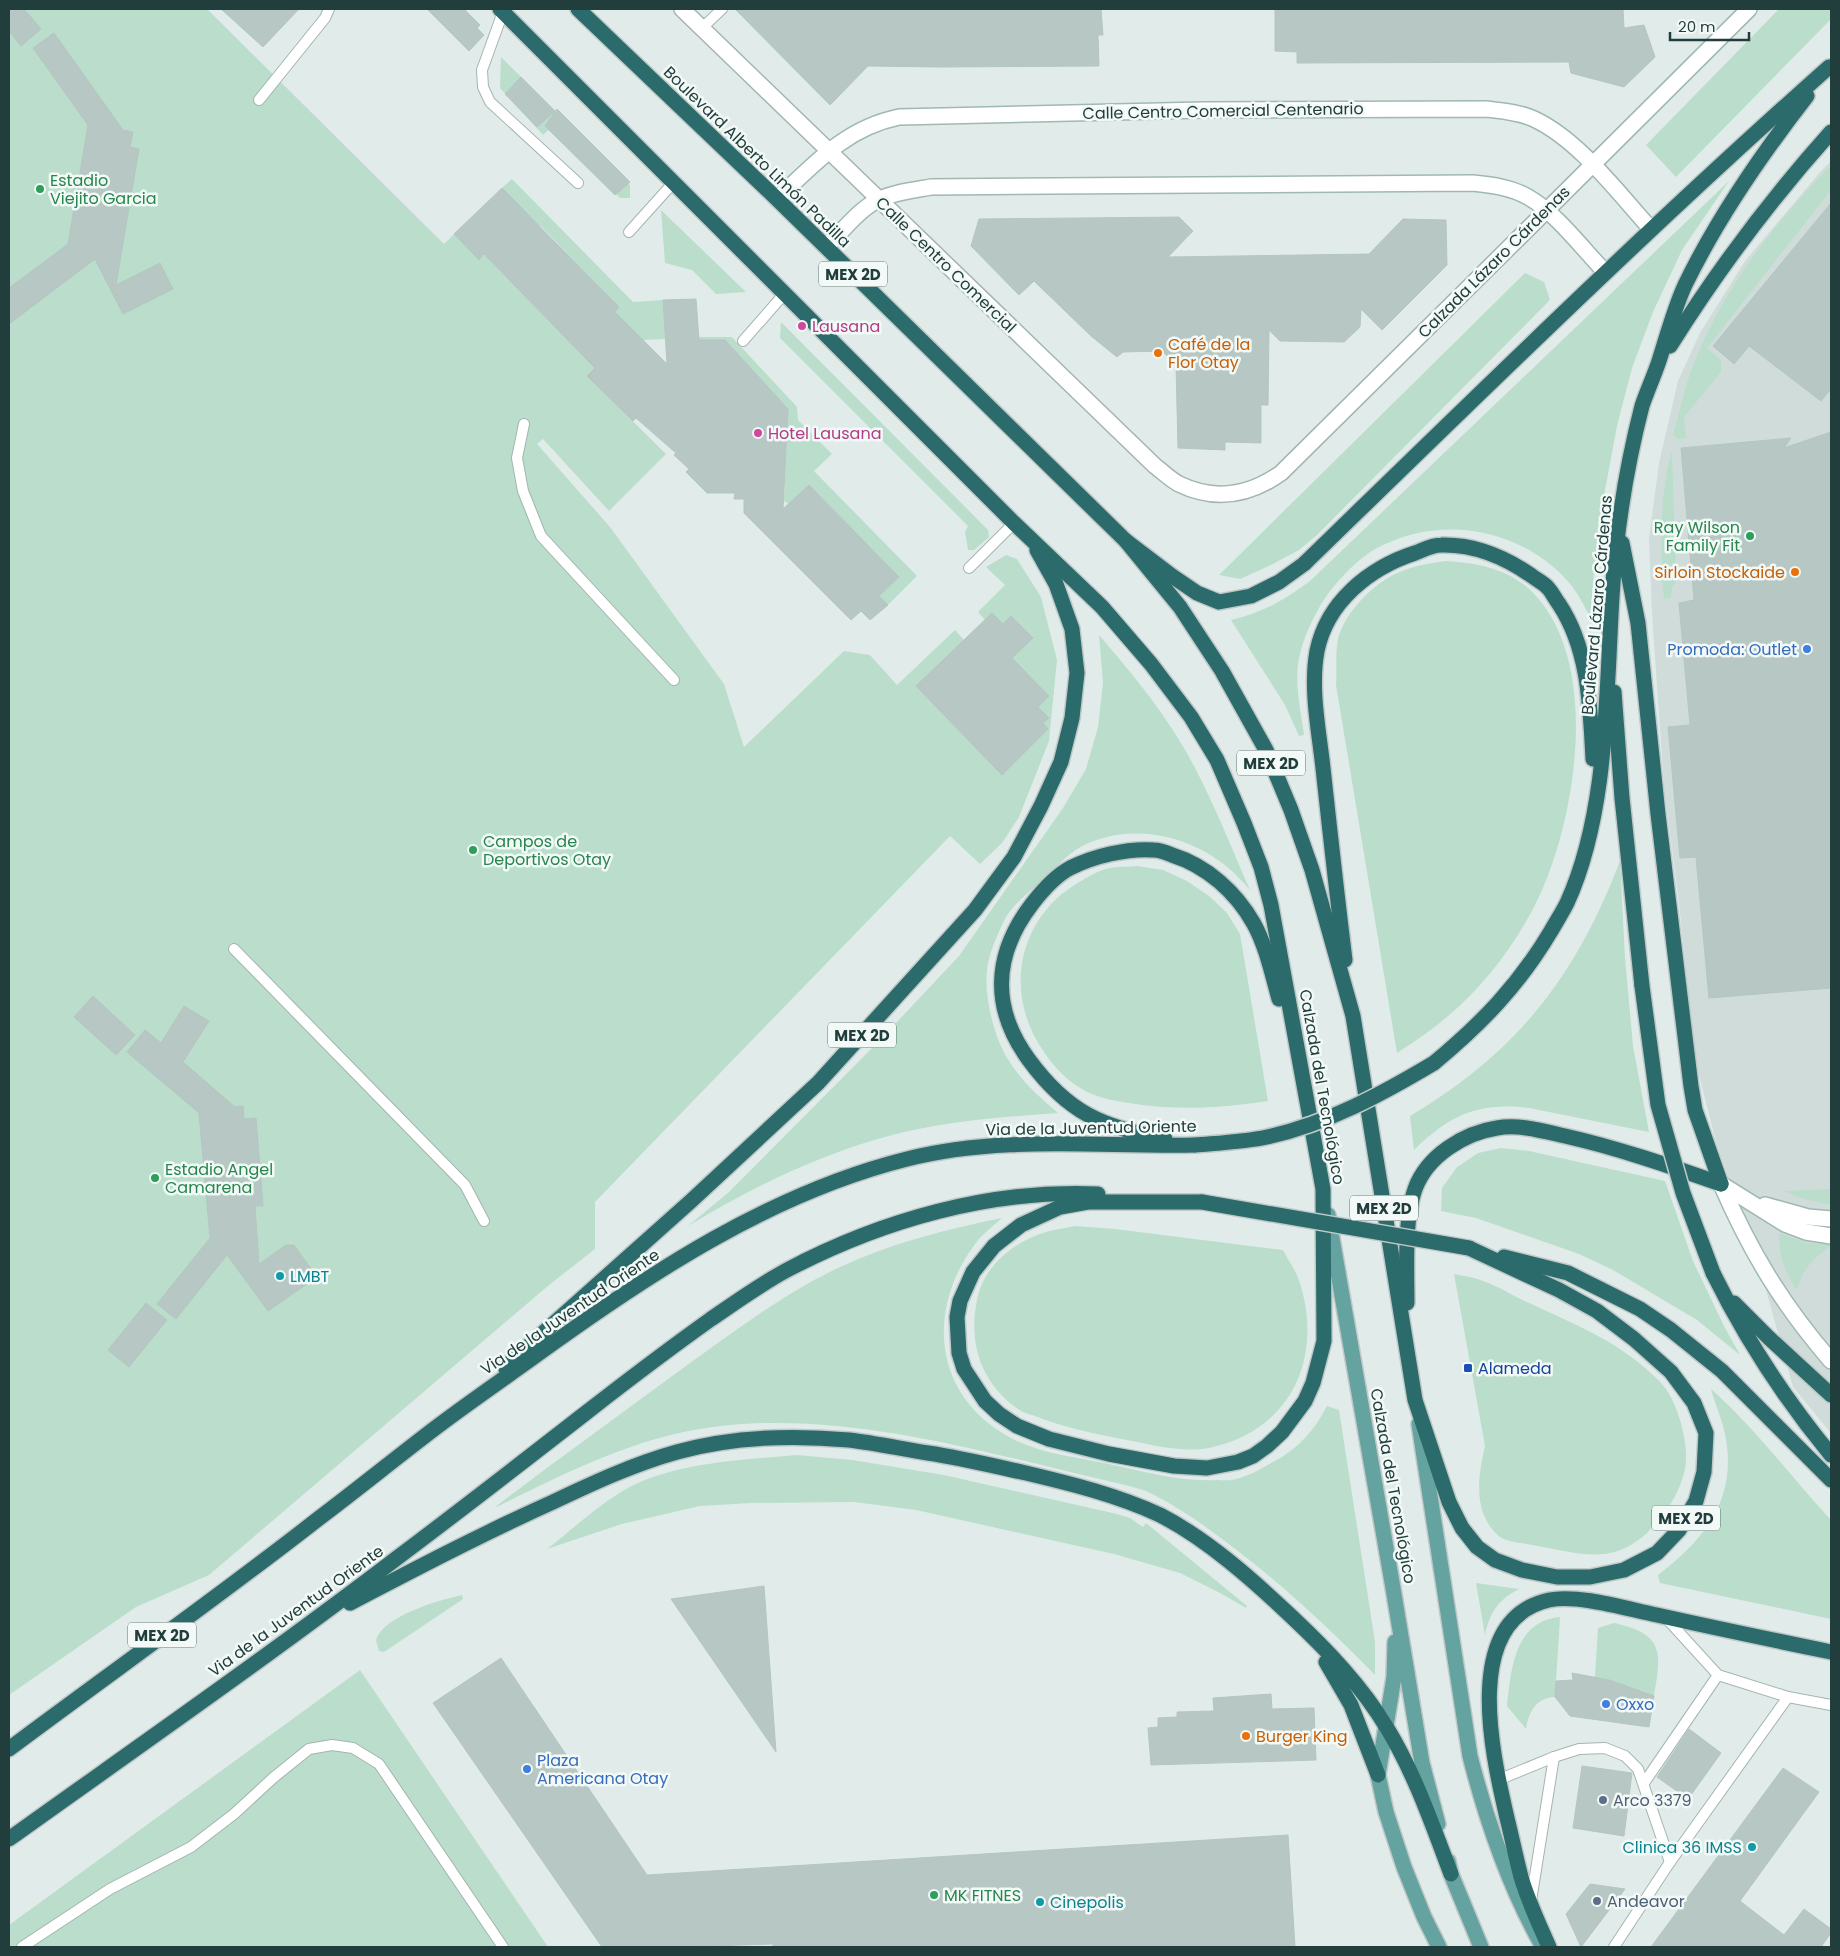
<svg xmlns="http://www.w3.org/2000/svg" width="1840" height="1956" font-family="Poppins,sans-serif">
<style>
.built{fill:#d0dcd9}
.green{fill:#badecb}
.building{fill:#b7c7c3;stroke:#b4c6c2}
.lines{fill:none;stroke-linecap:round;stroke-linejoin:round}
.lane-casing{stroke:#a4b4b2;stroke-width:12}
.street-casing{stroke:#a4b4b2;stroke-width:18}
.secondary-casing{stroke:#9fb8b4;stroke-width:18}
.primary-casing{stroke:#c1c9c8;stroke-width:18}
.highway-casing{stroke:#c1c9c8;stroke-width:18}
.lane{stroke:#fff;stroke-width:10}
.street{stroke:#fff;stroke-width:15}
.secondary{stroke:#fff;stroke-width:15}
.primary{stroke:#65a3a0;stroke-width:15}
.highway{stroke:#2c6b6b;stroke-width:15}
.highway-bridge-casing{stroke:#c1c9c8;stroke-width:18;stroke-linecap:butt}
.highway-bridge{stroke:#2c6b6b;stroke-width:15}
.leisure-dot{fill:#2e9e5b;stroke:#f2f9f7;stroke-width:2}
.hotel-dot{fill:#d1479c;stroke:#f2f9f7;stroke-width:2}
.food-dot{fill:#e8710a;stroke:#f2f9f7;stroke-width:2}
.shop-dot{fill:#3f7fe0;stroke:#f2f9f7;stroke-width:2}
.culture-dot{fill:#0f9aa8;stroke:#f2f9f7;stroke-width:2}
.transit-dot{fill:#1a4fb4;stroke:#f2f9f7;stroke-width:2}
.service-dot{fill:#5c6f8a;stroke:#f2f9f7;stroke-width:2}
.labels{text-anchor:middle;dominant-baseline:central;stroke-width:5;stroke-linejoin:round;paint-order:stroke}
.shield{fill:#f2f9f7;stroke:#607674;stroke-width:1}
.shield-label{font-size:15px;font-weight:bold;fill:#213e3c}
.street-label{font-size:16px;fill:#213e3c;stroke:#f2f9f7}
.leisure-label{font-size:16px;fill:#27864d;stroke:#f2f9f7;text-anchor:start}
.hotel-label{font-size:16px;fill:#b23c85;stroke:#f2f9f7;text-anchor:start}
.food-label{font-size:16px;fill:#c56008;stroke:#f2f9f7;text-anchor:start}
.shop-label{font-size:16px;fill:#366cbe;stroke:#f2f9f7;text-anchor:start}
.culture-label{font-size:16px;fill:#0d838f;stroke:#f2f9f7;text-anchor:start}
.transit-label{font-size:16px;fill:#164399;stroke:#f2f9f7;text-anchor:start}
.service-label{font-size:16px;fill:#4e5e75;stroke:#f2f9f7;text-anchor:start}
</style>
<rect width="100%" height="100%" fill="#e1ecea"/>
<path class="built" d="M1831 161V1433L1793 1387 1761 1272 1715 1138 1695 1059 1679 903 1664 786 1652 614 1649 539 1659 463 1678 381 1700 333 1745 261 1821 171Z"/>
<g class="green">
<path d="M9 9H207L444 244 454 234 479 260 504 235 489 259 579 351 619 307 540 225 533 231 531 218 502 188 512 179 633 302 663 300 665 339 622 341 587 376 666 454 609 511 543 439 537 444 610 527 724 684 744 747 844 651 870 655 897 685 955 630 964 640 1002 774 1048 729 1043 723 1048 718 1038 707 1049 696 1012 658 1032 638 1011 616 1003 624 985 620 978 612 1005 585 986 567 1006 555 1017 559 1041 597 1057 660 1049 741 1019 817 1002 843 980 864 950 836 595 1202V1249L549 1285 209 1575 136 1607 9 1695Z"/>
<path d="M1779 9H1831V19L1676 177 1646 145Z"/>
<path d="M501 57 630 185V198H620L550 129 543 135 500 88Z"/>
<path d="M1831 165V190L1707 348 1721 360V372L1684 417 1686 438 1678 439 1673 435C1680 412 1684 388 1693 366 1723 288 1774 224 1831 165Z"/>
<path d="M1729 181 1682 250 1653 312 1632 368 1617 426 1598 528 1590 617C1583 603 1575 588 1563 576 1514 527 1439 515 1377 548 1359 558 1343 575 1330 591 1315 612 1302 638 1298 664 1295 687 1301 712 1304 735L1299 736 1285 705 1231 620C1263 612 1283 601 1310 581Z"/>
<path d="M661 210 746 292 716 294 692 270 665 263Z"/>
<path d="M1525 273 1544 282 1550 300 1317 535 1299 550 1271 565 1240 579 1219 575Z"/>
<path d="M781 322 988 530 989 537 974 550H968L965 532 968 526 780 338Z"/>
<path d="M699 337H732L797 407 798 420 832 454 814 471 917 576 888 605 879 596 899 577 809 485 789 504 784 501 788 409 725 340H699Z"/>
<path d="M1672 451 1676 583 1672 587 1671 597 1664 599C1660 554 1659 494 1672 451Z"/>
<path d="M1447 561C1476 563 1505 568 1528 588 1605 657 1576 828 1533 909 1499 972 1458 1015 1397 1053L1336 685C1337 671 1335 654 1338 639 1344 614 1372 585 1395 574 1412 566 1429 563 1447 561Z"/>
<path d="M1099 635C1135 677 1170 719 1195 768 1216 808 1232 849 1250 890 1243 882 1235 873 1226 866 1186 834 1131 823 1084 845 1068 853 1053 870 1040 882 1029 892 1014 904 1006 917 1000 929 992 946 989 959 981 987 993 1037 1009 1061 1022 1082 1040 1097 1058 1113 1004 1117 949 1121 896 1134 822 1153 752 1187 688 1226L729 1192 880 1040 959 956 1063 808 1086 769 1098 727 1103 683Z"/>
<path d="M1620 861 1625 958 1633 1046 1649 1132 1529 1108C1478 1102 1450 1115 1414 1150L1410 1116C1517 1053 1576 976 1620 861Z"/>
<path d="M1137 866 1163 870 1187 881 1209 896 1227 913 1240 934 1268 1101C1221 1108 1177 1111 1129 1103 1117 1101 1103 1099 1092 1094 1072 1086 1056 1070 1044 1052 1004 996 1016 921 1076 884 1086 878 1099 870 1110 868 1119 866 1128 867 1137 866Z"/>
<path d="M1501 1148 1529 1151 1665 1181 1693 1261 1724 1326 1740 1355 1697 1320 1613 1270 1579 1254 1476 1218 1441 1211 1442 1188 1457 1167 1478 1153Z"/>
<path d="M1831 1189V1205L1800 1198 1784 1191Z"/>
<path d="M1002 1218C992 1227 980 1236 973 1247 927 1311 934 1392 1004 1434 1034 1453 1074 1457 1109 1464 1145 1472 1180 1482 1217 1480 1223 1480 1230 1481 1236 1479 1249 1476 1261 1469 1273 1462 1298 1449 1314 1431 1327 1406L1339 1410 1375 1642V1675C1329 1628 1282 1584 1230 1545 1204 1525 1176 1505 1146 1491 1138 1488 1129 1486 1121 1484 980 1452 819 1400 675 1434 611 1449 552 1480 494 1508 555 1461 617 1417 679 1371 731 1334 782 1294 840 1267 892 1243 947 1229 1002 1218Z"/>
<path d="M1076 1226 1115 1229 1283 1250C1287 1258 1292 1265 1296 1273 1301 1284 1304 1297 1306 1309 1315 1377 1280 1431 1213 1447 1185 1454 1154 1445 1127 1440 1096 1434 1065 1428 1035 1416 1030 1414 1023 1413 1018 1409 981 1383 968 1343 977 1300 983 1266 1015 1241 1046 1232 1056 1229 1066 1228 1076 1226Z"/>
<path d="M1779 1233 1807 1243 1831 1245C1828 1249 1823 1251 1819 1255 1808 1264 1800 1276 1797 1290 1785 1272 1778 1255 1779 1233Z"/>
<path d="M1454 1274C1463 1276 1474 1277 1483 1281 1498 1286 1513 1296 1527 1302 1576 1325 1624 1343 1662 1384 1678 1401 1690 1447 1685 1469 1679 1500 1649 1541 1618 1551 1591 1560 1559 1549 1532 1545 1523 1543 1507 1542 1500 1537 1472 1514 1478 1477 1485 1446Z"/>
<path d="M1711 1389C1756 1429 1791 1477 1831 1520V1619L1660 1583 1658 1575C1706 1538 1738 1498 1725 1434 1722 1419 1715 1404 1711 1389Z"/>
<path d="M797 1455 852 1460 944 1475 1117 1514 1130 1518 1143 1527 1146 1523 1247 1606 1246 1608 1222 1594 1180 1573 1114 1554 916 1510 854 1502 751 1503 700 1506 622 1524 547 1549C573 1529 598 1505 626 1489 675 1462 743 1460 797 1455Z"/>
<path d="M1476 1583 1519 1589C1498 1600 1490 1612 1485 1635Z"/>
<path d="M462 1595 463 1599 384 1652 379 1651 376 1640C383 1616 439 1600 462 1595Z"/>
<path d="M1560 1617 1555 1697C1536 1698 1529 1711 1526 1729L1507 1706C1511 1670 1514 1621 1560 1617Z"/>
<path d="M1614 1623C1664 1634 1662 1652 1654 1696L1609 1680 1595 1677 1598 1628Z"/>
<path d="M360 1670 548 1947H9V1925Z"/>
</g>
<g class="building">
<path d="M9 9H24L41 29 21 46 9 31Z"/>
<path d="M221 9H299L263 47Z"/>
<path d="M427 9H464L480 25 477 28 484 35 469 51Z"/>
<path d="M735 9H1101L1103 35H1098L1099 66 940 67 868 66 830 105Z"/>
<path d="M1275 9H1623L1624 28 1644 25 1655 57 1624 87 1571 73 1569 62 1297 63V52L1275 51Z"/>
<path d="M54 33 123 130 133 132 130 147 139 149 116 285 160 263 173 289 123 314 95 259 9 324V288L68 244 88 125 33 48Z"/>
<path d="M521 77 555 111 537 127 505 94Z"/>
<path d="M557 109 630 182 615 195 545 126Z"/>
<path d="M502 188 619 307 615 312 667 364 663 300 696 299 699 340H725L788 409 783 509 809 485 899 577 879 596 888 605 870 620 861 611 851 620 744 513V499H734L735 493H707L686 472 689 469 674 455 676 453 636 418 633 421 587 376 595 368 484 254 479 260 454 234Z"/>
<path d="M1831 203V389L1821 401 1749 346 1734 364 1713 346Z"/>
<path d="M1179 217 1193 231 1168 257 1369 254 1403 219 1446 220 1447 265 1382 330 1361 309 1360 327 1344 342 1280 341 1269 330 1268 405H1261V443L1225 442V450L1178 448 1176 365 1162 351 1123 352 1117 357 1091 336 1034 281 1019 295 971 246 979 219Z"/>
<path d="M1831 432V988L1709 998 1696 857 1680 858 1668 727 1690 725 1679 603 1694 600 1681 448 1791 438 1784 448Z"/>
<path d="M992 613 1003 624 1011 616 1033 638 1012 658 1049 696 1038 707 1049 718 1043 723 1048 729 1002 775 916 686Z"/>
<path d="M93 996 135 1035 116 1055 74 1017Z"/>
<path d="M184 1006 209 1021 183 1062 235 1107 243 1106 244 1119 256 1118 263 1206H255L259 1264 286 1245H294L317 1277 268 1311 227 1255 176 1319 157 1304 210 1238 199 1113 127 1052 145 1030 161 1043Z"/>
<path d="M146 1303 167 1320 129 1367 108 1350Z"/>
<path d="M764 1586 776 1752 671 1599Z"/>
<path d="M501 1658 647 1875 1288 1835 1295 1947H773V1944L681 1947H602L433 1703Z"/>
<path d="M1572 1673 1609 1680 1654 1696 1649 1727 1570 1716 1555 1697 1556 1681 1573 1680Z"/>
<path d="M1271 1694 1272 1709 1314 1708 1316 1760 1151 1765 1148 1728 1158 1727V1718L1177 1717V1712L1214 1711 1213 1698Z"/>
<path d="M1689 1729 1721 1753 1688 1799 1657 1777Z"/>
<path d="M1582 1766 1632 1773 1624 1836 1573 1828Z"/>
<path d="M1783 1768 1819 1792 1740 1901 1784 1935 1804 1909 1831 1929V1933L1821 1947H1651Z"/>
<path d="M1590 1884 1625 1889 1581 1947 1566 1914Z"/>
</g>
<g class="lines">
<defs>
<g id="lane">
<path d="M503 12 482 70 483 87 490 102 578 183"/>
<path d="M702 28 722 9"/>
<path d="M259 100 325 18 329 9"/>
<path d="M629 232 674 182"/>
<path d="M743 341 785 293"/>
<path d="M524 424 517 458 523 491 541 536 674 680"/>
<path d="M969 568 1014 523"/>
<path d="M234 949 465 1185 484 1221"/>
<path d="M1666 1618 1718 1675 1788 1697 1831 1705"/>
<path d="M1498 1780 1554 1757 1579 1749 1605 1748 1625 1756 1638 1769 1670 1862"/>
<path d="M1644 1783 1718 1675"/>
<path d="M1531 1901 1554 1757"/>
<path d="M22 1947 110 1889 191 1847 234 1814 273 1778 309 1749 332 1745 353 1748 379 1764 503 1947"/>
<path d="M1614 1947 1670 1862 1788 1697"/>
</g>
<path id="street" d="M682 9 1155 466C1163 472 1171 480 1179 484 1216 502 1250 495 1281 473L1547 210"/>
<g id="secondary">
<path d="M777 199C815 163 846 128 899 117L1204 110 1486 109C1502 111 1519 112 1534 119 1579 140 1618 193 1651 229"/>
<path d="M1547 210 1749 9"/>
<path d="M826 247C842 232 858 210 878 200 894 192 914 190 931 187L1472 183C1491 185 1511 187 1528 197 1555 212 1583 249 1605 272"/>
<path d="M1721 1184C1751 1253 1782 1304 1831 1361"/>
<path d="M1721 1184 1785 1224 1806 1232 1831 1236"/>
<path d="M1765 1205 1808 1217 1831 1219"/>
</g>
<g id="primary">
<path d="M1328 1215 1393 1588 1422 1763 1438 1824"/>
<path d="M1419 1424 1470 1756C1487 1823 1509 1887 1543 1947"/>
<path d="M1395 1642 1394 1677 1378 1775 1386 1812 1404 1867 1424 1917 1439 1947"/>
<path d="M1448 1861 1451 1874 1481 1947"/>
</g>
<g id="highway">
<path d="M500 9 1014 523 1102 607 1151 664 1191 717 1217 760 1244 823 1261 867 1271 905 1323 1189 1324 1341 1313 1383 1305 1401 1282 1432 1267 1446 1253 1456 1238 1462 1207 1468 1174 1466 1109 1454 1049 1439 1017 1426 999 1414 985 1401 964 1369 959 1353 957 1317 960 1301 973 1272 994 1246 1021 1225 1060 1207 1088 1202H1202"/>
<path d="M578 9 777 199 1126 541 1172 576 1197 593 1219 602 1251 596 1279 582 1304 564C1477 396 1649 227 1829 67"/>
<path d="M1670 346C1719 268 1769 201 1831 132"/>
<path d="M1126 541 1180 607 1222 671 1266 750 1291 810 1312 870 1353 1016 1415 1400 1449 1502 1462 1528 1477 1547 1495 1560 1522 1570 1557 1577H1590L1624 1570 1657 1553 1679 1530 1696 1501 1704 1472 1706 1433 1694 1403 1671 1372 1634 1339 1597 1311 1559 1290 1469 1248"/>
<path d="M1622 543 1638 623 1658 814 1691 1086 1695 1110 1721 1184"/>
<path d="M1614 692 1622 798 1642 986"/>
<path d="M1345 960C1337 896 1330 832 1323 768 1319 731 1310 689 1317 651 1327 602 1369 568 1415 553 1423 550 1432 545 1441 545 1475 544 1505 557 1532 576 1537 580 1544 583 1548 588 1552 592 1555 599 1559 604 1589 649 1590 706 1593 759"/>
<path d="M1434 1063C1482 1023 1519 985 1551 931 1556 922 1562 913 1567 903 1608 813 1606 696 1612 597 1616 533 1626 468 1642 406 1647 391 1654 376 1659 361 1667 336 1674 309 1685 285 1718 217 1761 155 1807 96"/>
<path d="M1165 1139C1102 1127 1068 1113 1029 1060 991 1008 993 955 1032 904 1042 891 1055 876 1070 868 1094 856 1127 848 1154 850 1160 850 1167 853 1172 855 1207 866 1236 892 1254 924 1266 946 1272 974 1279 999"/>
<path d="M1504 1257 1568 1273 1640 1309 1671 1330 1722 1371 1831 1480"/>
<path d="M1713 1273C1745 1338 1785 1399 1831 1455"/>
<path d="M1407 1303C1407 1270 1404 1219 1415 1189 1427 1156 1464 1133 1497 1128 1519 1124 1543 1131 1565 1136 1618 1148 1670 1166 1721 1184"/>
<path d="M1734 1303 1769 1338 1831 1395"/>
<path d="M505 1367 691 1201 818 1083 975 910 1014 857 1041 806 1061 762 1072 718 1077 673 1072 629 1056 584 1037 550"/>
<path d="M350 1603C417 1568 484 1533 553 1502 593 1483 634 1464 677 1452 731 1437 793 1435 849 1440 875 1443 902 1449 928 1453 961 1458 994 1466 1026 1473 1072 1484 1117 1495 1160 1515 1207 1539 1253 1580 1292 1617 1327 1650 1362 1686 1387 1728 1415 1774 1432 1824 1451 1874"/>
<path d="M1326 1662 1351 1705 1378 1775"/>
<path d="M9 1749C112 1672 217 1598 318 1519 358 1489 397 1457 438 1426 471 1401 505 1378 538 1354 650 1273 771 1193 907 1159 1001 1135 1099 1147 1195 1145"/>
<path d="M9 1839C139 1746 270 1655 397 1558 461 1510 524 1461 587 1412 628 1380 669 1349 711 1319 736 1302 761 1284 787 1270 882 1220 991 1189 1098 1194"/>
<path d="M1549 1947C1539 1924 1528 1901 1521 1877 1516 1858 1512 1838 1507 1818 1493 1757 1460 1620 1549 1600 1579 1594 1627 1609 1657 1615 1715 1628 1773 1640 1831 1652"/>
</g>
</defs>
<use href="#lane" class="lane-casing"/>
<use href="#street" class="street-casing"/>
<use href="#secondary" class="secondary-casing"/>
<use href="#primary" class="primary-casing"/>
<use href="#highway" class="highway-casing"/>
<use href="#lane" class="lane"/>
<use href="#street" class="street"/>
<use href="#secondary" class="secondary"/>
<use href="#primary" class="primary"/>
<use href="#highway" class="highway"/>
<defs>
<g id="highway-bridge">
<path d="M1642 986 1658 1105 1683 1193 1713 1273"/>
<path d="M1195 1145C1218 1143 1244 1142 1267 1137 1327 1124 1382 1094 1434 1063"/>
<path d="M1202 1202 1469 1248"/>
</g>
</defs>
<use href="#highway-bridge" class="highway-bridge-casing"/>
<use href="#highway-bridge" class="highway-bridge"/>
</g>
<g class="leisure-dot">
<circle cx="40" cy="189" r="5"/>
<circle cx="1750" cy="536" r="5"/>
<circle cx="473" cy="850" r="5"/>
<circle cx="155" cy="1178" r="5"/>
<circle cx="934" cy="1895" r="5"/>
</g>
<g class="hotel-dot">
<circle cx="802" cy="326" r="5"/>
<circle cx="758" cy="433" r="5"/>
</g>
<g class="food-dot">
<circle cx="1158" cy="353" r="5"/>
<circle cx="1795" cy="572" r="5"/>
<circle cx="1246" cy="1736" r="5"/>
</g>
<g class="shop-dot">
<circle cx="1807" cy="649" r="5"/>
<circle cx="1606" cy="1704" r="5"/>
<circle cx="527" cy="1769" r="5"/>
</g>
<g class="culture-dot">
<circle cx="280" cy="1276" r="5"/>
<circle cx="1752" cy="1847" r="5"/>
<circle cx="1040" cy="1902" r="5"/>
</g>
<rect class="transit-dot" x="1463" y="1363" width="10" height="10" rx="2.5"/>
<g class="service-dot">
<circle cx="1603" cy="1800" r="5"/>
<circle cx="1597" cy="1901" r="5"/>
</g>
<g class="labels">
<g class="shield">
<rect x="819" y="261.5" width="68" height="25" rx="4"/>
<rect x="1237" y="750.5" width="68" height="25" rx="4"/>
<rect x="828" y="1022.5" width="68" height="25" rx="4"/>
<rect x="1350" y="1195.5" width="68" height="25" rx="4"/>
<rect x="1652" y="1505.5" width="68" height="25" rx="4"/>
<rect x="128" y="1622.5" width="68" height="25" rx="4"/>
</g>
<g class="shield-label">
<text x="853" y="274">MEX 2D</text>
<text x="1271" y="763">MEX 2D</text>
<text x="862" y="1035">MEX 2D</text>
<text x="1384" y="1208">MEX 2D</text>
<text x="1686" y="1518">MEX 2D</text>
<text x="162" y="1635">MEX 2D</text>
</g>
<g class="street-label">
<text transform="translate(1223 111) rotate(-1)">Calle Centro Comercial Centenario</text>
<text transform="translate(757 157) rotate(44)">Boulevard Alberto Limón Padilla</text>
<text transform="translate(1494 262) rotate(-45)">Calzada Lázaro Cárdenas</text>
<text transform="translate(946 265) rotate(44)">Calle Centro Comercial</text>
<text transform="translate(1597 605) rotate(-85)">Boulevard Lázaro Cárdenas</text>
<text transform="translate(1322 1087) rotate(80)">Calzada del Tecnológico</text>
<text transform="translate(1091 1128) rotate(-1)">Via de la Juventud Oriente</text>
<text transform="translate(570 1312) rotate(-34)">Via de la Juventud Oriente</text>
<text transform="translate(1393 1486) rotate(80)">Calzada del Tecnológico</text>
<text transform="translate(296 1611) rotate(-36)">Via de la Juventud Oriente</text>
</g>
<g class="leisure-label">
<text x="50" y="180">Estadio<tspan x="50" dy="18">Viejito Garcia</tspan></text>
<text x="1740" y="527" text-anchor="end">Ray Wilson<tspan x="1740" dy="18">Family Fit</tspan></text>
<text x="483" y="841">Campos de<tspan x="483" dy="18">Deportivos Otay</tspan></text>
<text x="165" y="1169">Estadio Angel<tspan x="165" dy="18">Camarena</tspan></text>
<text x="944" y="1895">MK FITNES</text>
</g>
<g class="hotel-label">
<text x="812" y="326">Lausana</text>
<text x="768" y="433">Hotel Lausana</text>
</g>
<g class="food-label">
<text x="1168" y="344">Café de la<tspan x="1168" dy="18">Flor Otay</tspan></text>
<text x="1785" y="572" text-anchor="end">Sirloin Stockaide</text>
<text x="1256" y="1736">Burger King</text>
</g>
<g class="shop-label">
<text x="1797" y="649" text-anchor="end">Promoda: Outlet</text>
<text x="1616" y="1704">Oxxo</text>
<text x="537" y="1760">Plaza<tspan x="537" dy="18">Americana Otay</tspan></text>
</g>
<g class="culture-label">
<text x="290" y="1276">LMBT</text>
<text x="1742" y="1847" text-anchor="end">Clinica 36 IMSS</text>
<text x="1050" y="1902">Cinepolis</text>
</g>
<g class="transit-label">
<text x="1478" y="1368">Alameda</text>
</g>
<g class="service-label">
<text x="1613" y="1800">Arco 3379</text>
<text x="1607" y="1901">Andeavor</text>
</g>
</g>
<rect width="1840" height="1956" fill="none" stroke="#213e3c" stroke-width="20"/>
<path d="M1670 32v8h79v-8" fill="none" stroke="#213e3c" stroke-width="2.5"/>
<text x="1678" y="32" font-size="15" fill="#213e3c" stroke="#f2f9f7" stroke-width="4" paint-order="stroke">20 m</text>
</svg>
